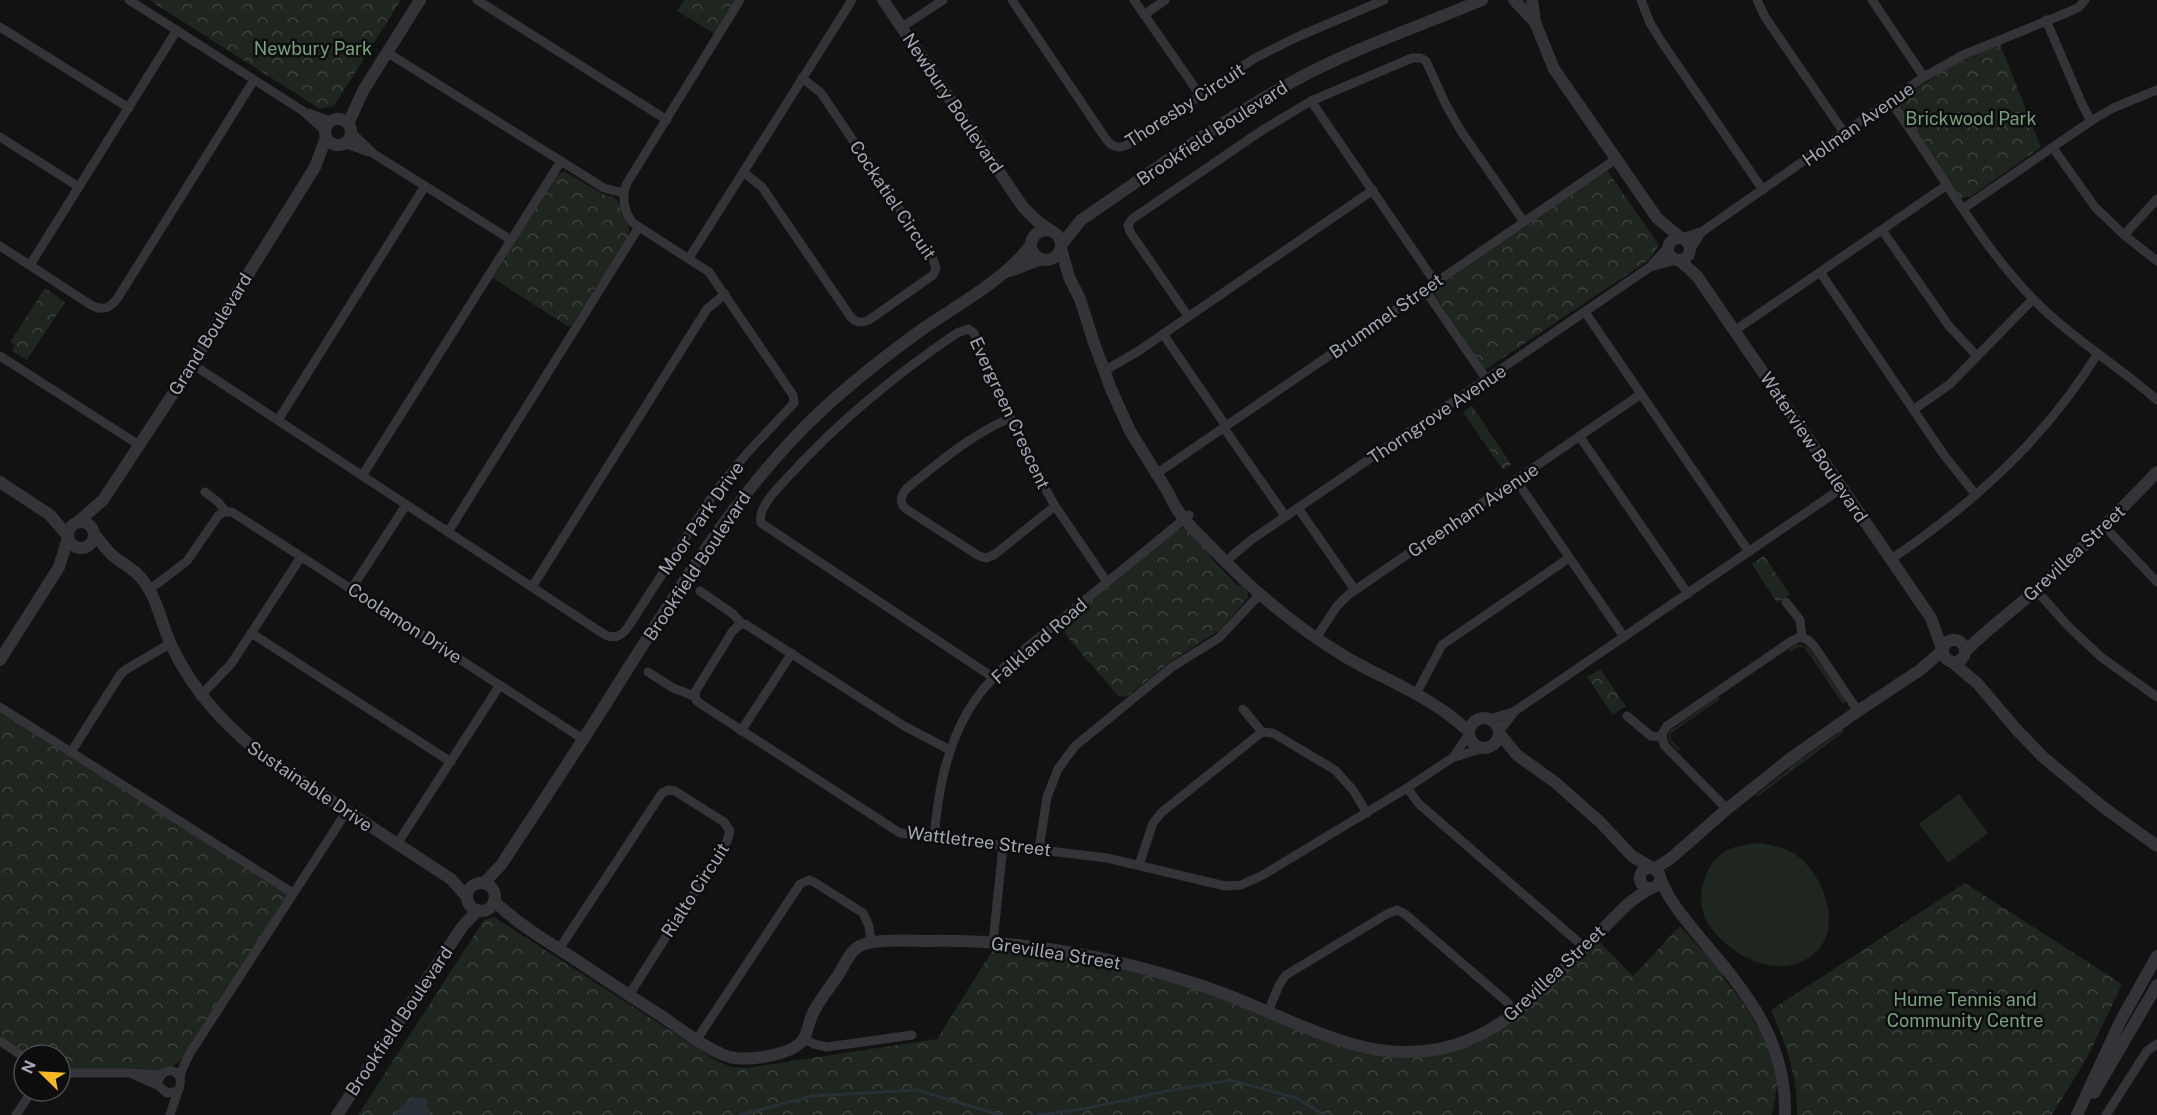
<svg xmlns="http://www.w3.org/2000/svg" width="2157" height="1115" font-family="'Public Sans',sans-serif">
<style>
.grass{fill:#1e261f}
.park{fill:url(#park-crowns)}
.water{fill:#283037}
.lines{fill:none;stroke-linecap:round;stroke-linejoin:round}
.stream{stroke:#283037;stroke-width:3}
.minor{stroke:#333338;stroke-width:9}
.tertiary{stroke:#333338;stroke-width:12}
.labels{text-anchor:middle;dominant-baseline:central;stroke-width:5;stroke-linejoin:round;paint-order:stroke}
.park-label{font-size:18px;fill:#79a07c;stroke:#0d0d0e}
.street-label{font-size:18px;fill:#a3a7b4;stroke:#0d0d0e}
</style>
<defs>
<pattern id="park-crowns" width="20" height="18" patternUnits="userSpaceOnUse" patternTransform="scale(1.5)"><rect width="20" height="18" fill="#1e261f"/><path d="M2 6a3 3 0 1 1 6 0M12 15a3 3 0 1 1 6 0" fill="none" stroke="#3c433d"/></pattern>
</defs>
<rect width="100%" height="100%" fill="#121213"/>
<g class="grass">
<path d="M1798 644 1809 648 1846 701 1843 704 1804 647H1798L1790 652 1788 649Z"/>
<path d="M1718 697 1720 699 1671 733V740L1680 749 1678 751 1669 741 1670 731Z"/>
<path d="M1840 728 1845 731 1757 797 1756 795 1788 770C1790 763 1797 759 1803 758L1837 734Z"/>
<path d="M1959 794 1988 833 1948 863 1919 824Z"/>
<path d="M1761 843C1775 846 1788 848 1799 857 1828 881 1847 940 1803 961 1770 978 1723 951 1706 920 1695 899 1704 863 1726 851 1737 845 1749 844 1761 843Z"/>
</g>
<g class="park">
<path d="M149 0H401L334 106 320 109Z"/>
<path d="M684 0H735L715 34 677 11Z"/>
<path d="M2000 44 2041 147 1970 197 1960 198 1899 109 1901 99 1951 66Z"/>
<path d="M1607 170 1659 245 1649 260 1485 370 1432 291Z"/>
<path d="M564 171 603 194 617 199 629 227 628 237 571 326H567L493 278 555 177Z"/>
<path d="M45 288 65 302 27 360 12 351 15 346 10 342Z"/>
<path d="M1472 406 1511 464 1503 470 1463 412Z"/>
<path d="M1182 528 1188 529 1211 553V558L1237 585C1245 585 1248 590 1248 598L1220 630 1170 662 1129 695 1124 697 1118 696 1065 634 1064 625 1067 620 1175 531Z"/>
<path d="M1764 556 1790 594 1777 603 1752 564Z"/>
<path d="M1600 669 1626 706 1613 715 1587 677Z"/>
<path d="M0 707 293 893 190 1053 167 1071 60 1073V1055H24L0 1041Z"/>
<path d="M1965 883 2122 984 2087 1058 2052 1115H1797C1798 1078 1786 1043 1771 1010Z"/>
<path d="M494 917 714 1059 731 1067 746 1068 937 1039 997 943 1039 948 1194 984 1369 1052 1465 1045 1599 941 1633 976 1680 926 1701 950 1705 952 1723 973V977L1746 1007 1757 1027 1761 1028 1771 1054 1778 1082 1772 1115H358L484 920Z"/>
</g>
<path class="water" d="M412 1098H427L429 1115H395L401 1107Z"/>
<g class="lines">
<g class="stream">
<path d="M740 1115 812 1096 917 1090 1000 1115"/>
<path d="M1038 1115 1084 1109 1167 1091 1230 1080 1296 1098 1324 1115"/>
</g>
<g class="minor">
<path d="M129 0 303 111 325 131"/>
<path d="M477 0 667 120"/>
<path d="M1012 0 1106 139C1112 147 1118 149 1127 145L1255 58 1297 37 1384 0"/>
<path d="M1134 0 1200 95"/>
<path d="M1641 0 1650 23 1661 41 1763 190"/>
<path d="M1757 0 1765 17 1845 134"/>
<path d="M1872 0 1924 77"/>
<path d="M1144 15 1165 0"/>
<path d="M2046 20 2082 104 2091 121"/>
<path d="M0 27 129 108"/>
<path d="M902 27 943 0"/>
<path d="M388 53 604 188 623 193"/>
<path d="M1311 101 1435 282"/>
<path d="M1890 101C1938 166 1977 241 2033 299 2070 337 2117 365 2157 400"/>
<path d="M308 113 330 121"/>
<path d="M351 132 374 154 511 240"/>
<path d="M0 137 79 187"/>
<path d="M344 143 369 152"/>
<path d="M2053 148 2095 207 2124 235 2157 261"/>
<path d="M743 172 762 187 850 316C855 322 860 324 869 320L933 275 936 268 933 259 821 93 802 78"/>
<path d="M1964 208 2091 121 2113 108 2157 90"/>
<path d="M1882 230 1949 326 1977 356"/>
<path d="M2124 235 2157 199"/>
<path d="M1682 238 1703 231 1924 77 1963 55 2071 11 2079 7 2085 0"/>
<path d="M0 246 91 305C102 311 109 309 117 299L254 80"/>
<path d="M1690 250 1701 233"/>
<path d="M689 258 852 0"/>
<path d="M30 265 177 30"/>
<path d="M1650 267 1677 260"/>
<path d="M1820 272 1944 455 1976 495"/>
<path d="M1425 290 1487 380"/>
<path d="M1585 312 1749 552"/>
<path d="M1188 316 1130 232 1128 225 1132 219 1264 129 1311 101 1412 58H1421L1426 61 1446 105 1461 131 1524 222"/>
<path d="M1734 331 1947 185"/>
<path d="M1163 334 1226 426"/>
<path d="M0 356 139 445"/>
<path d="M192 364 602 633C613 640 621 637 628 627L715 492 748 452 794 403 793 395 709 272 633 223C624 213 621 195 627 183L740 0"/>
<path d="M1104 371 1137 352 1373 190"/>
<path d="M1913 410 1950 384 2033 299"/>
<path d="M1010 418C969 436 941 461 906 489 901 496 899 503 906 509L979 556 986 558 994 555 1055 506"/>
<path d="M278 420 425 186"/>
<path d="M1224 428 1286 517"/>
<path d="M1580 437 1688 594"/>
<path d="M1156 474 1616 159"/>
<path d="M362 476 561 161"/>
<path d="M1516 480 1624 637"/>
<path d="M205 492 218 502 226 512"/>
<path d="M1298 508 1355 590"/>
<path d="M2105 527 2157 582"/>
<path d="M448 532 639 227"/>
<path d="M1890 560C1974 503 2045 439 2098 353"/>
<path d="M1225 562 1251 540 1650 267 1668 247"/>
<path d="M532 587 707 309 725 294"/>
<path d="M352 588 406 505"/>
<path d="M149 590 187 561 218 516 223 512H232L583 739"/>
<path d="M2036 590 2068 626 2101 657 2157 697"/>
<path d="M700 591 733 614 742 624"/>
<path d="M1786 602 1800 620 1802 637"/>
<path d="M251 633 451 762"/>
<path d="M1316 638 1337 606 1348 595 1641 394"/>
<path d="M648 672 673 688 694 696"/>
<path d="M994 678 761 523C757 507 778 488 788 477 839 421 895 375 957 333L968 329 974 333 1000 396 1041 481 1055 506 1107 582"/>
<path d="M1416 694 1442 645 1569 558"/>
<path d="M200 696 231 664 301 557"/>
<path d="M0 707 293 893"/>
<path d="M1243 709 1262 732"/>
<path d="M1627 716 1651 736 1661 737"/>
<path d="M1490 719 1513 712"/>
<path d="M741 731 792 653"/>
<path d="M1499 732 1515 711 1842 488"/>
<path d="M950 750 904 726 745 624 739 625 732 632 695 692 696 700 701 704 900 833 1107 858 1225 886 1241 885 1263 875 1407 788 1452 758 1483 748"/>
<path d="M71 752 120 675 125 670 171 643"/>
<path d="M1454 756 1469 734"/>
<path d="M1407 788 1419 804 1584 947"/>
<path d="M1727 809 1664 745 1662 734 1667 726 1790 642 1800 637 1808 640 1814 646 1858 711"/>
<path d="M934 838C938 793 945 751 968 711 991 672 1028 647 1062 619 1104 584 1147 550 1189 515"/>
<path d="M397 844 500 685"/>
<path d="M1039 849 1047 797 1058 769 1075 746 1172 667 1219 638 1260 594"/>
<path d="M1139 865 1153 823 1162 812 1262 732 1273 733 1335 770 1353 790 1367 813"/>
<path d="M993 942 1003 846"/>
<path d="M559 949 662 793 668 790 675 791 724 822 730 831 727 841 629 995"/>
<path d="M1268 1012 1279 985 1286 975 1387 914 1397 910 1405 914 1507 1002 1514 1013"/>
<path d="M697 1039 800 884 809 880 814 882 863 913 869 926 871 943"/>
<path d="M804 1039 814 1044 827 1047 912 1035"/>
<path d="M0 1041 24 1057"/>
<path d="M60 1073H130L161 1075"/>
<path d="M130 1073 159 1086 167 1093 178 1091C182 1084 180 1083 180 1077 181 1069 187 1060 190 1053L347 811"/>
<path d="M159 1079C164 1069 174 1068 180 1077"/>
<path d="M16 1115 32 1091"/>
<path d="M170 1115 178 1091"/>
<path d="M2106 1115 2147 1051 2157 1044"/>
</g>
<g class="tertiary">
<path d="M883 0 1023 207 1037 221 1050 230"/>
<path d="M1514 0 1535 22"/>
<path d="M1532 0 1535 22 1554 69 1657 218 1681 238"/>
<circle cx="338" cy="132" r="13"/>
<path d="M348 124 363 91 420 0"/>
<circle cx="1046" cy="245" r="15"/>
<circle cx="1679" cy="249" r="11"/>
<path d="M1062 244 1081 220C1149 174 1217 123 1290 83 1351 49 1418 27 1482 0"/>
<path d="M1061 248 1069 277 1080 299 1094 343 1111 389 1130 431 1168 492C1177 516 1196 531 1213 549 1252 590 1296 627 1344 656 1386 681 1434 697 1469 732"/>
<path d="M1679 260 1697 276 1931 618 1942 649"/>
<path d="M1010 271 1042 259"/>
<path d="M0 482 50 515 67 535"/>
<path d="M79 521 103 500 184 377 315 167 326 138"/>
<circle cx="81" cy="535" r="13"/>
<path d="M94 534C100 541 106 549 112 555 121 563 133 568 141 578 157 596 161 623 171 645 194 693 227 728 269 760L451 879 467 897"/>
<circle cx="1954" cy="651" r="11"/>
<path d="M1965 652C1988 628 2014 610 2038 588 2080 551 2119 512 2157 472"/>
<path d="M0 660 59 567 68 538"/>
<path d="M1952 662 1978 684 2016 729 2043 757 2103 807 2157 846"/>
<circle cx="1484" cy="733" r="15"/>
<path d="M1499 733 1517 755 1556 783 1600 822 1632 856 1652 868"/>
<circle cx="1650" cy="878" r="10"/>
<path d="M1654 869 1670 859 1727 809 1791 758 1858 711 1920 670 1942 651"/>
<path d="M1661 880C1670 903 1686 920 1702 940 1747 993 1787 1041 1785 1115"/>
<path d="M484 883 501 865C542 803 583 741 622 678 675 595 725 511 793 439 832 397 878 361 924 328 962 302 1003 281 1031 245"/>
<circle cx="481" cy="897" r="14"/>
<path d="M494 901C517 923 543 939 570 956 600 976 630 996 660 1015 678 1027 715 1056 735 1058 752 1060 795 1055 804 1038 808 1031 809 1021 813 1013 820 999 830 987 839 974 844 965 850 952 858 947 870 938 910 941 925 941 1010 939 1095 953 1177 978 1205 986 1232 996 1259 1008 1316 1032 1375 1062 1439 1049 1506 1036 1554 978 1600 932 1616 916 1630 899 1650 889"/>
<path d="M2094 1093 2157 985"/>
<path d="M337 1115 462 927 478 910"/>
<path d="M2077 1115 2120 1022 2157 956"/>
</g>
</g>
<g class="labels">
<g class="park-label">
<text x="313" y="48">Newbury Park</text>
<text x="1971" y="118">Brickwood Park</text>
<text x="1965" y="999">Hume Tennis and<tspan x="1965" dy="21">Community Centre</tspan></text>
</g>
<g class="street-label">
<text transform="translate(953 103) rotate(56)">Newbury Boulevard</text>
<text transform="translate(1185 105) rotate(-33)">Thoresby Circuit</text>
<text transform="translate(1858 124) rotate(-35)">Holman Avenue</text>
<text transform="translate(1212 133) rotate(-33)">Brookfield Boulevard</text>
<text transform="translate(893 200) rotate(56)">Cockatiel Circuit</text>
<text transform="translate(1386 316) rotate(-35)">Brummel Street</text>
<text transform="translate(210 334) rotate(-58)">Grand Boulevard</text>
<text transform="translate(1010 413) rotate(65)">Evergreen Crescent</text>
<text transform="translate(1437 414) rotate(-34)">Thorngrove Avenue</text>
<text transform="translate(1814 447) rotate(56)">Waterview Boulevard</text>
<text transform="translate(1473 510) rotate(-34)">Greenham Avenue</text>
<text transform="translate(701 518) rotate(-55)">Moor Park Drive</text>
<text transform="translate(2074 553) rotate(-43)">Grevillea Street</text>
<text transform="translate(697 566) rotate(-56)">Brookfield Boulevard</text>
<text transform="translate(405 623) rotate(33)">Coolamon Drive</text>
<text transform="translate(1039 641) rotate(-41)">Falkland Road</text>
<text transform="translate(310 786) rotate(34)">Sustainable Drive</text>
<text transform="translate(979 841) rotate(7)">Wattletree Street</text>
<text transform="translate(695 890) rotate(-57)">Rialto Circuit</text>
<text transform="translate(1056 953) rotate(9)">Grevillea Street</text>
<text transform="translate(1554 973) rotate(-43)">Grevillea Street</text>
<text transform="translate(399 1021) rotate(-56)">Brookfield Boulevard</text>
</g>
</g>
<g transform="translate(42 1073) rotate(294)"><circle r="28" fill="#0d0d0e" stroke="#494b50" stroke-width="1.5"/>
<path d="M0-4.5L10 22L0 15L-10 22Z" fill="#f7b826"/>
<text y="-9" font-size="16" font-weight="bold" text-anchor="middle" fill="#a3a7b4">N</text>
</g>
</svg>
